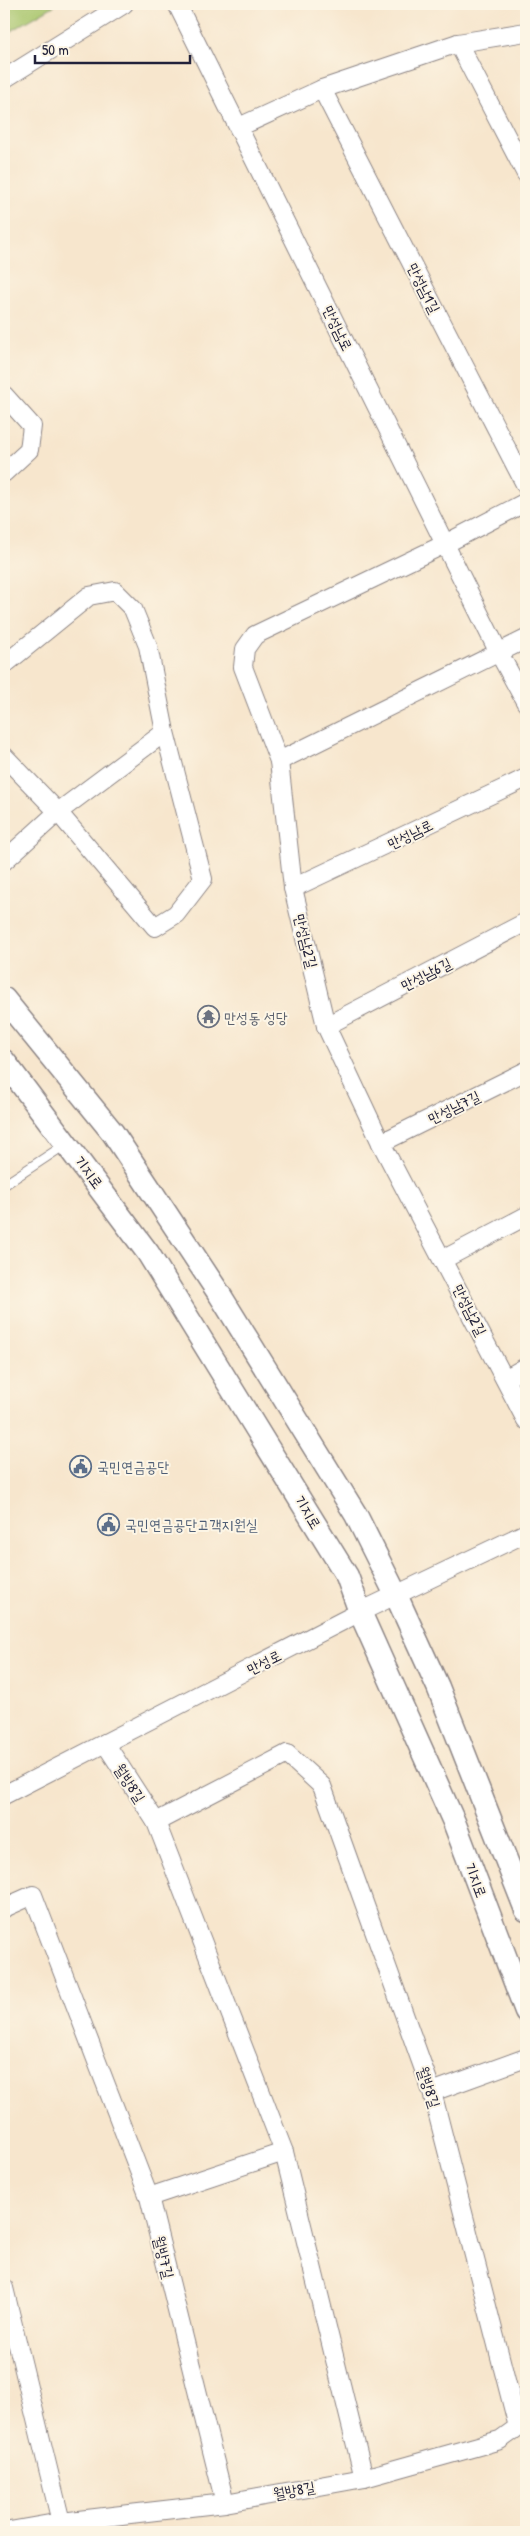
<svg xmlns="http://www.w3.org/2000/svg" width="530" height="2536" font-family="'Patrick Hand','Poor Story',sans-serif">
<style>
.green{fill:#a9c66d;stroke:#667454}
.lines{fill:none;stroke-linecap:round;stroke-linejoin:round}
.service-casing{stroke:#8c8484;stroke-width:11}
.minor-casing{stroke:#8c8484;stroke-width:20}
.tertiary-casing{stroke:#8c8484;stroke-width:25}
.service{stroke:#fff;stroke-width:9}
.minor{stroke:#fff;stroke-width:18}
.tertiary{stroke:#fff;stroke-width:22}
.labels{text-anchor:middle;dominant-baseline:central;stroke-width:4;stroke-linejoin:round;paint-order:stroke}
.street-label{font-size:15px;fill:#22223b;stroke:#fcf5e5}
.worship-label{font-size:15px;fill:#5b616d;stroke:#fcf5e5;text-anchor:start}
.service-label{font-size:15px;fill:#4e5e75;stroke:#fcf5e5;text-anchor:start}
</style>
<rect width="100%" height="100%" fill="#fcf5e5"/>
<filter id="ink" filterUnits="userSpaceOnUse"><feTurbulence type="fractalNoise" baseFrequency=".02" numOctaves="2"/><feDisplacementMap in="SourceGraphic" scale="10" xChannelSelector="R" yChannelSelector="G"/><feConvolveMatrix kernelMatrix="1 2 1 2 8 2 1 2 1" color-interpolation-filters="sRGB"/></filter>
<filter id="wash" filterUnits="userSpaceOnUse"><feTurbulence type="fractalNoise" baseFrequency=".0096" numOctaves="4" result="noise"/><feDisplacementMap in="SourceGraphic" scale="20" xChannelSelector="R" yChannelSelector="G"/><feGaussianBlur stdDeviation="1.12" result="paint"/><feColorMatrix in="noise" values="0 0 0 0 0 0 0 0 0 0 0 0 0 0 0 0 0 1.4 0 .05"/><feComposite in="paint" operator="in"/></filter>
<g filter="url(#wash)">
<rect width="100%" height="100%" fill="#f7e6cd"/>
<path class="green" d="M4 4H57L4 35Z"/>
</g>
<g filter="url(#ink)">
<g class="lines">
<defs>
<path id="service" d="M4 1185 66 1144"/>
<g id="minor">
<path d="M177 4 499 653 526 703"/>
<path d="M458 43 526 174"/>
<path d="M4 79 124 4"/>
<path d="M322 89 526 486"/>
<path d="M239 127 322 89 458 43 526 32"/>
<path d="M4 395 32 426 29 450 4 473"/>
<path d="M526 502 445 544 255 635 245 649 243 667 279 761 293 888 326 1026 381 1143 526 1420"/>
<path d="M4 665 89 596 115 591 133 609 148 646 165 732 203 879 176 914 155 927 58 812 4 756"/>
<path d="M279 761 526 639"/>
<path d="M4 861 58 812 165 732"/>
<path d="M293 888 526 778"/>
<path d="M326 1026 526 922"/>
<path d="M381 1143 526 1071"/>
<path d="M444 1259 526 1216"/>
<path d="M505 1379 526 1367"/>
<path d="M105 1743 156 1822 284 2152 364 2478"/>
<path d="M4 1795 360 1612 526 1533"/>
<path d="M4 1908 33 1895 149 2197 225 2503"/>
<path d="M432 2092 526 2058"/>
<path d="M149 2197 284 2152"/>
<path d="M4 2288 61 2522"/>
<path d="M4 2532 61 2522 225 2503 364 2478 500 2440 518 2427 432 2092 322 1786 287 1754 156 1822"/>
</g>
<g id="tertiary">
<path d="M4 999 113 1133 220 1295 356 1515 396 1595 438 1687 526 1910"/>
<path d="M4 1061 148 1253 347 1576 360 1612 454 1822 526 2011"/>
</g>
</defs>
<use href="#service" class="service-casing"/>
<use href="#minor" class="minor-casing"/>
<use href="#tertiary" class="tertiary-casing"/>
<use href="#service" class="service"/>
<use href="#minor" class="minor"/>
<use href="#tertiary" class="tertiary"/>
</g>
</g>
<defs>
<symbol id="temple-ring" viewBox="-11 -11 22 22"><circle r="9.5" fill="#fcf5e5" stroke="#6b7280" stroke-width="1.5"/><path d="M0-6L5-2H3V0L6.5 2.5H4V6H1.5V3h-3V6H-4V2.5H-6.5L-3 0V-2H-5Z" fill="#6b7280"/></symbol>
<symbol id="civic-ring" viewBox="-11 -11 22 22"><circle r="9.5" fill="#fcf5e5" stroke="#5c6f8a" stroke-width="1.5"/><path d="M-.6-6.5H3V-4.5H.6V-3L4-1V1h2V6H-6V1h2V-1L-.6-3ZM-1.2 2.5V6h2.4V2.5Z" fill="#5c6f8a"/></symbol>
</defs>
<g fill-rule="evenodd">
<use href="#temple-ring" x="196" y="1004" width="25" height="25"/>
<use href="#civic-ring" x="68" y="1454" width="25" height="25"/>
<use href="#civic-ring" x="96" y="1512" width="25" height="25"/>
</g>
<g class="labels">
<g class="street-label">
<text transform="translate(424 288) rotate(63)">만성남1길</text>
<text transform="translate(338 328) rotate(64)">만성남로</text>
<text transform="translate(410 834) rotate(-26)">만성남로</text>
<text transform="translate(306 941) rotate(76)">만성남2길</text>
<text transform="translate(426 974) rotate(-27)">만성남6길</text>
<text transform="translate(454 1107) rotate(-26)">만성남7길</text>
<text transform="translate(89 1172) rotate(53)">기지로</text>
<text transform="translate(470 1310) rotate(63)">만성남2길</text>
<text transform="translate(308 1512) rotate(59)">기지로</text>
<text transform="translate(264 1662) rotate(-27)">만성로</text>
<text transform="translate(130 1783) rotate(57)">월방8길</text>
<text transform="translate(476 1880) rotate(69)">기지로</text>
<text transform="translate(429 2087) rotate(72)">월방8길</text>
<text transform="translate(164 2257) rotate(76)">월방7길</text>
<text transform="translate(294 2490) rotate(-10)">월방8길</text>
</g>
<g class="worship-label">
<text x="224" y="1017">만성동 성당</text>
</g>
<g class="service-label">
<text x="97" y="1466">국민연금공단</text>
<text x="125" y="1524">국민연금공단고객지원실</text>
</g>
</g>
<rect width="530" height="2536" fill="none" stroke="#fcf5e5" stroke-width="20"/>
<path d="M35 55v8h155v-8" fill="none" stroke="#22223b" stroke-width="2.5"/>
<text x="42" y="55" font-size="15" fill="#22223b" stroke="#fcf5e5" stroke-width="4" paint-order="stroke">50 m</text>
</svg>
